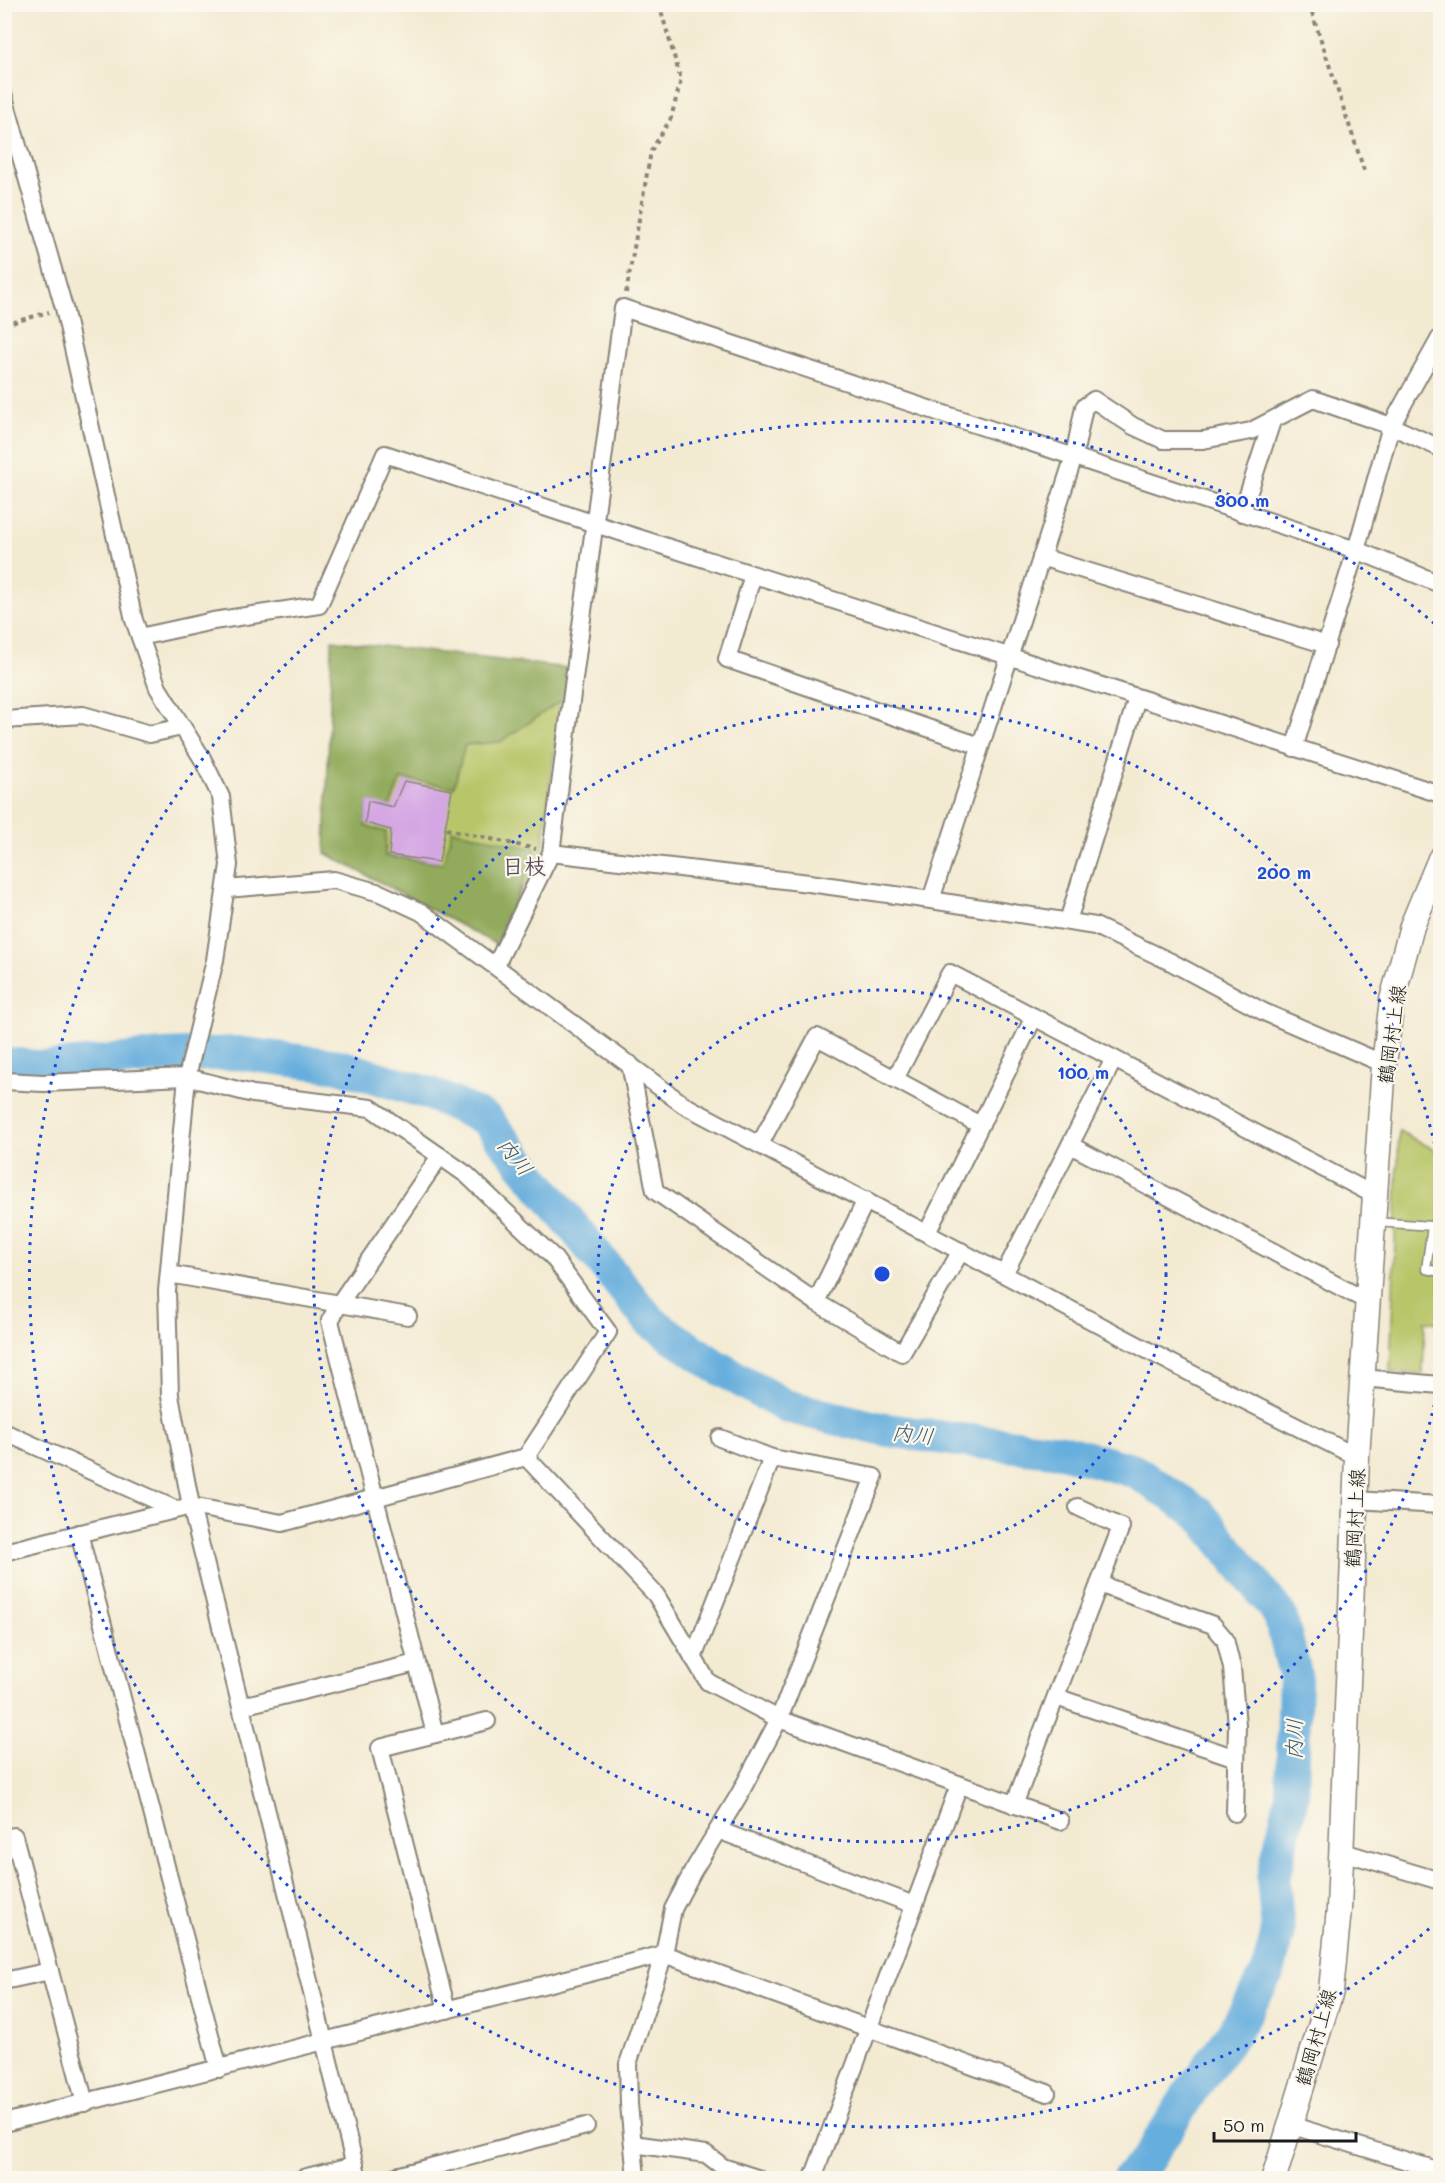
<svg xmlns="http://www.w3.org/2000/svg" width="1445" height="2183" font-family="Mali,'Klee One',sans-serif">
<style>
.green{fill:#b8c567;stroke:#6a7042;stroke-width:1.5}
.forest{fill:#92aa5c;stroke:#57633c;stroke-width:1.5}
.lines{fill:none;stroke-linecap:round;stroke-linejoin:round}
.river{stroke:#66aedd;stroke-width:34}
.building{fill:#d4a6e3}
.lane-casing{stroke:#888377;stroke-width:11}
.street-casing{stroke:#888377;stroke-width:20}
.secondary-casing{stroke:#888377;stroke-width:27}
.path{stroke:#888377;stroke-width:4;stroke-dasharray:4.5 4.5;stroke-linecap:butt}
.lane{stroke:#fff;stroke-width:8}
.street{stroke:#fff;stroke-width:16}
.secondary{stroke:#fff;stroke-width:24}
.ring{fill:none;stroke:#1d4ed8;stroke-width:3;stroke-dasharray:3 6}
.labels{text-anchor:middle;dominant-baseline:central;stroke-width:4.5;stroke-linejoin:round;paint-order:stroke}
.street-label{font-size:20px;fill:#1c1c1c;stroke:#fbf7ec}
.water-label{font-size:21px;font-style:italic;fill:#3a5669;stroke:#fbf7ec}
.quarter-label{font-size:22px;font-weight:bold;fill:#5c4c62;stroke:#fbf7ec}
.centre{fill:#1d4ed8;stroke:#fbf7ec;stroke-width:3}
.ring-label{font-size:18px;text-anchor:middle;font-weight:bold;fill:#1d4ed8;stroke:#fbf7ec;stroke-width:4.5;stroke-linejoin:round;paint-order:stroke}
</style>
<rect width="100%" height="100%" fill="#fbf7ec"/>
<filter id="ink" filterUnits="userSpaceOnUse"><feTurbulence type="fractalNoise" baseFrequency=".0167" numOctaves="2"/><feDisplacementMap in="SourceGraphic" scale="12" xChannelSelector="R" yChannelSelector="G"/><feConvolveMatrix kernelMatrix="1 2 1 2 8 2 1 2 1" color-interpolation-filters="sRGB"/></filter>
<filter id="wash" filterUnits="userSpaceOnUse"><feTurbulence type="fractalNoise" baseFrequency=".008" numOctaves="4" result="noise"/><feDisplacementMap in="SourceGraphic" scale="24" xChannelSelector="R" yChannelSelector="G"/><feGaussianBlur stdDeviation="1.35" result="paint"/><feColorMatrix in="noise" values="0 0 0 0 0 0 0 0 0 0 0 0 0 0 0 0 0 1.4 0 .05"/><feComposite in="paint" operator="in"/></filter>
<g filter="url(#wash)">
<rect width="100%" height="100%" fill="#f3ead2"/>
<g class="green">
<path d="M340 649 563 675 542 857 494 935 329 850Z"/>
<path d="M1399 1131 1439 1152 1440 1151V1323L1425 1321 1423 1374 1390 1372Z"/>
</g>
<path class="forest" d="M332 640 567 668 565 698 500 742 465 745 454 787 401 779 390 807 368 802 365 826 386 832 385 856 443 864 452 830 536 849 497 945 325 853Z"/>
<g class="lines">
<path class="river" d="M4 1064 47 1068 163 1056 237 1053 339 1066 431 1094 486 1119 650 1321 714 1365 785 1406 880 1429 951 1439 1062 1451 1134 1471 1199 1513 1280 1615 1295 1674 1292 1796 1273 1879 1278 1931 1268 1972 1235 2030 1190 2092 1146 2162 1129 2178"/>
</g>
<g id="blocks">
<path class="building" d="M404 781 452 790 439 862 389 855 391 830 365 823 368 801 393 807Z"/>
</g>
</g>
<g filter="url(#ink)">
<use href="#blocks" fill-opacity="0" stroke="#888377" stroke-width="1.5"/>
<g class="lines">
<defs>
<g id="lane">
<path d="M1375 1222 1432 1226 1426 1269 1440 1272"/>
<path d="M1432 1226 1440 1216"/>
</g>
<g id="street">
<path d="M4 97 64 308 134 620 158 688 202 758 221 797 229 865 215 960 187 1077 167 1291 170 1396 191 1506 358 2178"/>
<path d="M1242 513 1272 421"/>
<path d="M1041 557 1327 645"/>
<path d="M753 575 727 659 980 746"/>
<path d="M140 637 213 621 319 605 385 454 595 524 1440 794"/>
<path d="M4 720 83 715 150 734 182 727"/>
<path d="M1294 748 1356 550 1391 426 1440 338"/>
<path d="M551 853 809 883 931 900 1095 926 1171 962 1264 1012 1384 1064"/>
<path d="M226 889 334 880 380 893 421 912 684 1105 1198 1377 1357 1457"/>
<path d="M931 900 1074 456 1084 407 1094 400 1133 426 1163 440H1203L1251 431 1313 399 1391 426 1440 448"/>
<path d="M1068 921 1137 698"/>
<path d="M496 965 551 853 623 308 1356 550 1440 584"/>
<path d="M630 1064 655 1191 816 1302 902 1353 961 1251"/>
<path d="M895 1079 950 973 1374 1195"/>
<path d="M4 1081 43 1083 187 1077 253 1094 371 1108 467 1175 553 1257 608 1332 526 1457 282 1523 191 1506 4 1552"/>
<path d="M760 1144 817 1037 980 1125"/>
<path d="M1070 1145 1367 1301"/>
<path d="M927 1233 1034 1017"/>
<path d="M169 1274 408 1316"/>
<path d="M1004 1274 1114 1059"/>
<path d="M816 1302 866 1200"/>
<path d="M1362 1378 1440 1385"/>
<path d="M4 1432 175 1509"/>
<path d="M526 1457 656 1595 708 1682 779 1719 1060 1821"/>
<path d="M1355 1500 1440 1505"/>
<path d="M79 1533 219 2069"/>
<path d="M1099 1584 1213 1625 1225 1639 1232 1668 1237 1725 1235 1813"/>
<path d="M693 1658 772 1458"/>
<path d="M1056 1697 1236 1758"/>
<path d="M242 1706 416 1663"/>
<path d="M435 1734 330 1321 339 1304 440 1156"/>
<path d="M1014 1805 1121 1527 1078 1507"/>
<path d="M718 1830 914 1905"/>
<path d="M4 1838 14 1836 85 2103"/>
<path d="M1340 1851 1440 1881"/>
<path d="M4 1981 50 1971"/>
<path d="M447 2010 380 1748 487 1721"/>
<path d="M4 2123 664 1954 1047 2093"/>
<path d="M1290 2125 1440 2171"/>
<path d="M633 2144 706 2154 723 2167 757 2178"/>
<path d="M303 2178 355 2165"/>
<path d="M389 2178 586 2126"/>
<path d="M636 2178 629 2104 628 2064 664 1954 673 1909 693 1871 739 1795 779 1719 874 1477 772 1458 720 1438"/>
<path d="M813 2178 959 1785"/>
</g>
<path id="secondary" d="M1274 2178 1331 1991 1339 1909 1357 1457 1384 1064 1392 1000 1412 926 1440 859"/>
</defs>
<use href="#lane" class="lane-casing"/>
<use href="#street" class="street-casing"/>
<use href="#secondary" class="secondary-casing"/>
<g class="path">
<path d="M1309 4 1365 173"/>
<path d="M626 293 651 151 671 118 681 80 659 4"/>
<path d="M4 325 49 312"/>
<path d="M446 829 536 849"/>
</g>
<use href="#lane" class="lane"/>
<use href="#street" class="street"/>
<use href="#secondary" class="secondary"/>
</g>
</g>
<g class="ring">
<circle cx="882" cy="1274" r="284"/>
<path d="M1440 1378A568 568 0 1 1 1440 1170"/>
<path d="M1436 1923A853 853 0 1 1 1436 625"/>
</g>
<g class="labels">
<g class="street-label">
<text transform="translate(1391 1034) rotate(-82)">鶴岡村上線</text>
<text transform="translate(1354 1518) rotate(-87)">鶴岡村上線</text>
<text transform="translate(1315 2037) rotate(-74)">鶴岡村上線</text>
</g>
<g class="water-label">
<text transform="translate(516 1156) rotate(51)">内川</text>
<text transform="translate(913 1433) rotate(7)">内川</text>
<text transform="translate(1293 1739) rotate(-89)">内川</text>
</g>
<g class="quarter-label">
<text x="524" y="865">日枝</text>
</g>
</g>
<circle cx="882" cy="1274" r="9" class="centre"/>
<g class="ring-label">
<text x="1242" y="507">300 m</text>
<text x="1284" y="879">200 m</text>
<text x="1083" y="1079">100 m</text>
</g>
<rect width="1445" height="2183" fill="none" stroke="#fbf7ec" stroke-width="24"/>
<path d="M1214 2132v9h142v-9" fill="none" stroke="#1c1c1c" stroke-width="3"/>
<text x="1223" y="2132" font-size="18" fill="#1c1c1c" stroke="#fbf7ec" stroke-width="4.5" paint-order="stroke">50 m</text>
</svg>
